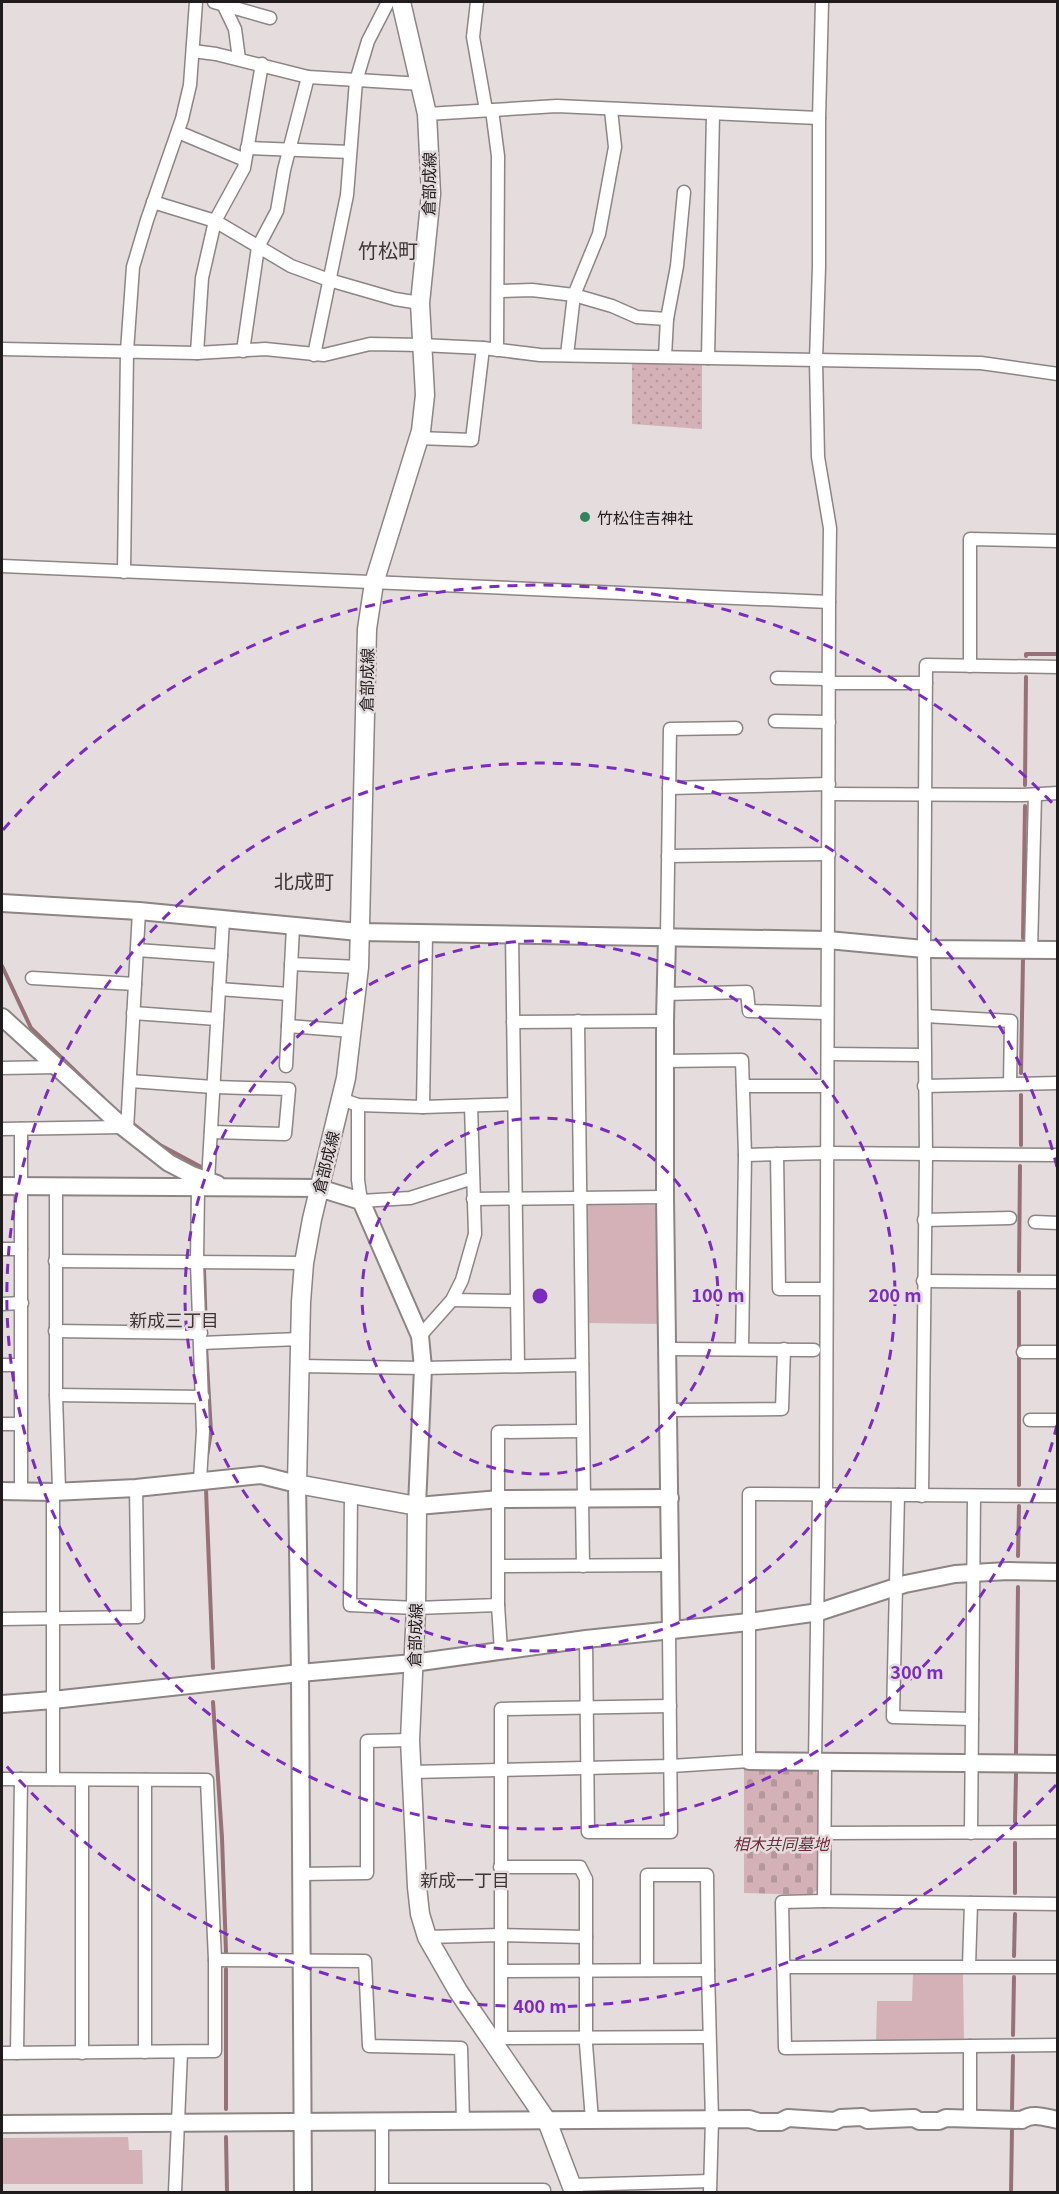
<svg xmlns="http://www.w3.org/2000/svg" width="1059" height="2194" font-family="Georgia,'Noto Sans JP',serif">
<style>
.grass{fill:url(#grass-dots)}
.cemetery{fill:url(#cemetery-stones)}
.park{fill:#d3b1b6}
.lines{fill:none;stroke-linecap:round;stroke-linejoin:round}
.stream{stroke:#977177;stroke-width:4}
.minor-casing{stroke:#8c8485;stroke-width:15}
.tertiary-casing{stroke:#8c8485;stroke-width:20}
.secondary-casing{stroke:#8c8485;stroke-width:21}
.minor{stroke:#fff;stroke-width:12}
.tertiary{stroke:#fff;stroke-width:16}
.secondary{stroke:#fff;stroke-width:18}
.ring{fill:none;stroke:#7b2cbf;stroke-width:3;stroke-dasharray:10 8}
.poi-dot{fill:#30865a;stroke:#e5dcdd;stroke-width:2}
.labels{text-anchor:middle;dominant-baseline:central;stroke-width:5;stroke-linejoin:round;paint-order:stroke}
.street-label{font-size:16px;fill:#201c1d;stroke:#e5dcdd}
.poi-label{font-size:16px;fill:#201c1d;stroke:#e5dcdd;text-anchor:start}
.park-label{font-size:16px;font-style:italic;fill:#6d2b3b;stroke:#e5dcdd}
.neighbourhood-label{font-size:18px;fill:#3d3637;stroke:#e5dcdd}
.quarter-label{font-size:20px;fill:#3d3637;stroke:#e5dcdd}
.centre{fill:#7b2cbf;stroke:#e5dcdd;stroke-width:3}
.ring-label{font-size:18px;text-anchor:middle;font-weight:bold;fill:#7b2cbf;stroke:#e5dcdd;stroke-width:5;stroke-linejoin:round;paint-order:stroke}
</style>
<defs>
<pattern id="grass-dots" width="8" height="8" patternUnits="userSpaceOnUse" patternTransform="scale(1.5)"><rect width="8" height="8" fill="#d3b1b6"/><path d="M2 2h.1M6 6h.1" fill="none" stroke="#b5989c" stroke-width="1.8" stroke-linecap="round"/></pattern>
<pattern id="cemetery-stones" width="16" height="16" patternUnits="userSpaceOnUse" patternTransform="scale(1.5)"><rect width="16" height="16" fill="#d3b1b6"/><path d="M2 7V4a2 2 0 0 1 4 0v3zM10 15v-3a2 2 0 0 1 4 0v3z" fill="#b5989c"/></pattern>
</defs>
<rect width="100%" height="100%" fill="#e5dcdd"/>
<path class="grass" d="M632 362 702 365V429L632 424Z"/>
<path class="cemetery" d="M744 1769 815 1771 819 1775 818 1889 811 1895 744 1893Z"/>
<g class="park">
<path d="M584 1205H660L662 1324 586 1323Z"/>
<path d="M913 1974H963L964 2042H876L877 2001H912Z"/>
<path d="M128 2137 129 2150H142L143 2184H2V2138Z"/>
</g>
<g class="lines">
<g class="stream">
<path d="M1026 656V654H1058"/>
<path d="M1025 785 1026 677"/>
<path d="M1023 938 1025 806"/>
<path d="M2 966 31 1028 103 1098"/>
<path d="M1021 1073 1023 959"/>
<path d="M132 1123 160 1145 203 1168"/>
<path d="M1021 1145V1095"/>
<path d="M204 1270 206 1332"/>
<path d="M1019 1271 1020 1166"/>
<path d="M206 1347 211 1432 207 1456"/>
<path d="M1019 1485V1292"/>
<path d="M206 1489 213 1668"/>
<path d="M1018 1556 1019 1506"/>
<path d="M213 1702 222 1838 226 1952"/>
<path d="M1016 1753 1018 1587"/>
<path d="M1015 1822 1016 1774"/>
<path d="M1015 1893V1843"/>
<path d="M1014 1956 1015 1914"/>
<path d="M226 1969V2109"/>
<path d="M1013 2035 1014 1977"/>
<path d="M1012 2109 1013 2056"/>
<path d="M226 2137 227 2192"/>
<path d="M1011 2192 1012 2130"/>
</g>
<defs>
<g id="minor">
<path d="M214 2 270 18"/>
<path d="M477 2 473 37 486 110"/>
<path d="M822 2 819 118V266L816 361 818 457 830 528 829 602 826 1495"/>
<path d="M223 4 235 29 239 59"/>
<path d="M193 51 216 54 308 77 422 84"/>
<path d="M492 110 498 156 497 350"/>
<path d="M427 114 557 106 819 118"/>
<path d="M178 132 245 160"/>
<path d="M247 148 350 152"/>
<path d="M153 202 215 221 291 266 329 280 395 299 420 303"/>
<path d="M498 291 532 290 574 295 612 306 637 317 667 319"/>
<path d="M2 349 197 353 265 349 324 355 370 344 421 345 483 348 540 355 981 363 1058 374"/>
<path d="M243 351 258 247 277 211 284 170 308 77"/>
<path d="M197 353 202 278 215 221 244 168 262 64"/>
<path d="M314 355 347 195 356 81 368 41 388 2"/>
<path d="M567 355 574 295 599 234 615 147 611 110"/>
<path d="M665 357 667 319 677 266 684 192"/>
<path d="M708 358 713 114"/>
<path d="M418 438 472 440 483 348"/>
<path d="M2 566 829 602"/>
<path d="M124 572 127 351 133 267 147 220 182 119 190 85 196 2"/>
<path d="M970 666V539L1058 541"/>
<path d="M777 678 829 679"/>
<path d="M828 683H926"/>
<path d="M775 721 829 722"/>
<path d="M669 788 829 784"/>
<path d="M829 794 1023 795 1058 793"/>
<path d="M668 856 829 854"/>
<path d="M512 934 518 1366"/>
<path d="M667 937 670 729 736 728"/>
<path d="M137 950 221 956"/>
<path d="M1031 950 1035 795"/>
<path d="M291 964 359 967"/>
<path d="M32 978 135 984"/>
<path d="M219 989 289 994"/>
<path d="M665 994 747 992 749 1011 827 1013"/>
<path d="M133 1013 217 1019"/>
<path d="M925 1016 1011 1021 1010 1084"/>
<path d="M578 1021 584 1500"/>
<path d="M513 1022 665 1021"/>
<path d="M288 1026 352 1031"/>
<path d="M828 1054 924 1055"/>
<path d="M665 1061 742 1060 745 1155 742 1349"/>
<path d="M286 1066 293 927"/>
<path d="M2 1068 57 1067"/>
<path d="M130 1081 213 1087 289 1089 285 1134 211 1132"/>
<path d="M743 1086H827"/>
<path d="M924 1086 1058 1083"/>
<path d="M341 1099 358 1105 423 1107 514 1104"/>
<path d="M358 1105V1180L361 1201 410 1198 473 1178"/>
<path d="M423 1107 426 934"/>
<path d="M2 1129 123 1127"/>
<path d="M127 1130 139 911"/>
<path d="M777 1154 779 1289H826"/>
<path d="M745 1155 827 1153 1058 1155"/>
<path d="M208 1181 223 920"/>
<path d="M56 1186V1395L59 1490"/>
<path d="M198 1188 197 1263 203 1431 200 1480"/>
<path d="M473 1199 665 1197"/>
<path d="M924 1220 1010 1218"/>
<path d="M1035 1222 1058 1223"/>
<path d="M2 1249H21"/>
<path d="M55 1261 304 1263"/>
<path d="M923 1281 1058 1282"/>
<path d="M452 1300 516 1301"/>
<path d="M2 1304 22 1303"/>
<path d="M55 1331 201 1333"/>
<path d="M420 1336 452 1300 462 1280 475 1234 471 1106"/>
<path d="M201 1343 300 1339"/>
<path d="M669 1349 814 1350"/>
<path d="M1023 1352H1058"/>
<path d="M2 1365H20"/>
<path d="M299 1366 423 1368 582 1365"/>
<path d="M56 1395 203 1397"/>
<path d="M669 1410 782 1409 784 1349"/>
<path d="M1030 1420H1058"/>
<path d="M2 1424H21"/>
<path d="M21 1491V1129"/>
<path d="M53 1492V1779"/>
<path d="M351 1494 350 1605 416 1608 498 1605V1432L582 1431"/>
<path d="M898 1495 893 1717 972 1719"/>
<path d="M922 1496 926 1155 924 949 926 665 1058 667"/>
<path d="M582 1500 583 1566"/>
<path d="M499 1566 671 1565"/>
<path d="M498 1605 501 1651"/>
<path d="M2 1619 138 1617 136 1488"/>
<path d="M586 1639 588 1832H671L669 1632"/>
<path d="M815 1762 819 1495"/>
<path d="M825 1762 824 1901 1058 1904"/>
<path d="M412 1772 671 1766 749 1761V1494L1058 1496"/>
<path d="M2 1779 207 1780 215 1960V2051L2 2053"/>
<path d="M82 1780V2053"/>
<path d="M826 1833 1058 1832"/>
<path d="M971 1833 974 1496"/>
<path d="M500 1867H580L586 1879V2044L592 2120"/>
<path d="M301 1874 367 1873V1741L410 1740"/>
<path d="M824 1901 782 1902 785 2048 1058 2045"/>
<path d="M427 1937 501 1935 586 1937"/>
<path d="M215 1960 365 1961 369 2046 461 2048 463 2121"/>
<path d="M969 1966 971 1903"/>
<path d="M783 1967H1058"/>
<path d="M647 1970V1875H707L708 1970 712 2120 710 2192"/>
<path d="M502 1971 708 1970"/>
<path d="M501 2038 709 2037"/>
<path d="M495 2046 501 2038V1709L670 1706"/>
<path d="M970 2046V2118"/>
<path d="M145 2052V1780"/>
<path d="M17 2053 21 1779"/>
<path d="M382 2123V2192"/>
<path d="M572 2185 710 2181"/>
<path d="M382 2190H544V2192"/>
<path d="M175 2192 181 2052"/>
</g>
<g id="tertiary">
<path d="M2 903 139 911 359 932 828 940 924 949 1058 950"/>
<path d="M667 937 665 1021V1197L671 1631"/>
<path d="M2 1017 123 1127 169 1163 192 1175 217 1184"/>
<path d="M2 1186 319 1188 361 1201 420 1336 423 1368 417 1506 500 1499 670 1498"/>
<path d="M2 1491 53 1492 136 1488 261 1475 297 1484 300 1673 303 2192"/>
<path d="M2 1704 53 1700 300 1673 413 1663 586 1639 749 1622 819 1612 905 1584 955 1574 1008 1571 1058 1572"/>
<path d="M749 1761 1058 1764"/>
<path d="M2 2124 749 2119 759 2122H780L788 2118 835 2121 841 2118 862 2117 868 2120 914 2118 919 2121H939L946 2118 1022 2120C1033 2112 1046 2118 1058 2120"/>
</g>
<path id="secondary" d="M401 2 427 114 431 194 420 303 425 395 421 431 374 583 367 629 359 967 346 1078 312 1219 304 1263 301 1302 297 1484 417 1506 416 1608 410 1740 417 1887 420 1914 427 1937 458 1991 547 2121 574 2192"/>
</defs>
<use href="#minor" class="minor-casing"/>
<use href="#tertiary" class="tertiary-casing"/>
<use href="#secondary" class="secondary-casing"/>
<use href="#minor" class="minor"/>
<use href="#tertiary" class="tertiary"/>
<use href="#secondary" class="secondary"/>
</g>
<g class="ring">
<circle cx="540" cy="1296" r="178"/>
<circle cx="540" cy="1296" r="355"/>
<path d="M1057 1425A533 533 0 1 1 1057 1167"/>
<path d="M1056 1785A711 711 0 0 1 3 1762M3 830A711 711 0 0 1 1056 807"/>
</g>
<circle class="poi-dot" cx="585" cy="517" r="6"/>
<g class="labels">
<g class="street-label">
<text transform="translate(428 184) rotate(-89)">倉部成線</text>
<text transform="translate(366 680) rotate(-89)">倉部成線</text>
<text transform="translate(325 1162) rotate(-76)">倉部成線</text>
<text transform="translate(414 1635) rotate(-88)">倉部成線</text>
</g>
<g class="poi-label">
<text x="597" y="517">竹松住吉神社</text>
</g>
<g class="park-label">
<text x="781" y="1843">相木共同墓地</text>
</g>
<g class="neighbourhood-label">
<text x="174" y="1319">新成三丁目</text>
<text x="465" y="1879">新成一丁目</text>
</g>
<g class="quarter-label">
<text x="388" y="249">竹松町</text>
<text x="304" y="880">北成町</text>
</g>
</g>
<circle cx="540" cy="1296" r="9" class="centre"/>
<g class="ring-label">
<text x="718" y="1302">100 m</text>
<text x="895" y="1302">200 m</text>
<text x="917" y="1679">300 m</text>
<text x="540" y="2013">400 m</text>
</g>
<rect width="1059" height="2194" fill="none" stroke="#201c1d" stroke-width="6"/>
</svg>
